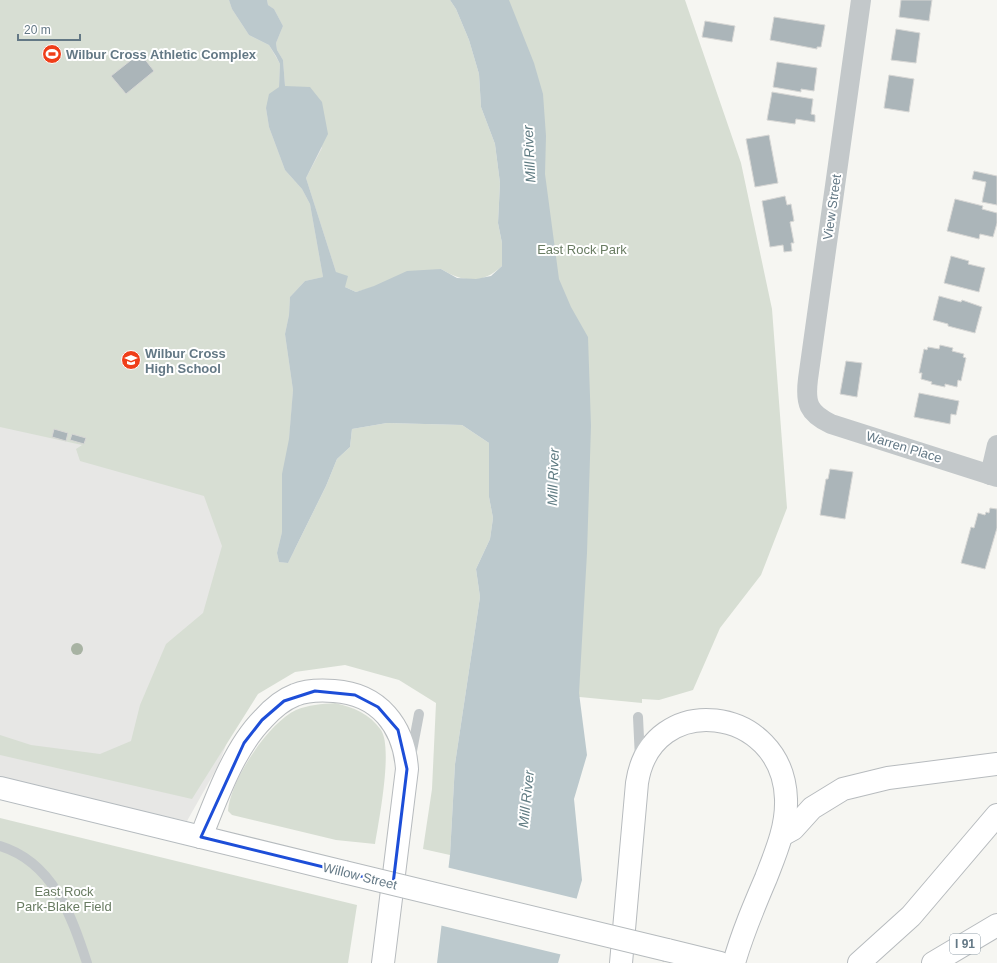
<svg xmlns="http://www.w3.org/2000/svg" width="997" height="963" font-family="Helvetica,sans-serif">
<style>
.built{fill:#e7e7e5}
.green{fill:#d7ded3}
.water{fill:#bcc9cd}
.pier{fill:#f6f6f2}
.building{fill:#abb5b9;stroke:#d7d7d5}
.lines{fill:none;stroke-linecap:round;stroke-linejoin:round}
.secondary-casing{stroke:#b5bbbf;stroke-width:24}
.primary-casing{stroke:#b6bbbe;stroke-width:24}
.motorway-casing{stroke:#b7bbbe;stroke-width:24}
.service{stroke:#c3c8ca;stroke-width:10}
.minor{stroke:#c3c8ca;stroke-width:20}
.secondary{stroke:#fff;stroke-width:22}
.primary{stroke:#fff;stroke-width:22}
.motorway{stroke:#fff;stroke-width:22}
.primary-bridge-casing{stroke:#b6bbbe;stroke-width:24;stroke-linecap:butt}
.primary-bridge{stroke:#fff;stroke-width:22}
.tree{fill:#a8b3a3}
.marked{fill:none;stroke:#1d4ed8;stroke-width:3;stroke-linejoin:round}
.labels{text-anchor:middle;dominant-baseline:central;stroke-width:4;stroke-linejoin:round;paint-order:stroke}
.shield{fill:#fff;stroke:#92a0aa;stroke-width:1}
.shield-label{font-size:12px;font-weight:bold;fill:#637885}
.poi-label{font-size:13px;font-weight:bold;fill:#637885;stroke:#fff;text-anchor:start}
.street-label{font-size:13px;fill:#637885;stroke:#fff}
.park-label{font-size:13px;fill:#697c62;stroke:#fff}
.water-label{font-size:14px;font-style:italic;fill:#5f7b82;stroke:#fff}
</style>
<rect width="100%" height="100%" fill="#f6f6f2"/>
<path class="built" d="M0 0H390L276 656 237 716 218 766 187 821 0 781Z"/>
<g class="green">
<path d="M0 0H229L232 9 249 35 269 45 280 64 279 87 266 108 269 127 285 170 302 189 310 204 323 277 305 281 290 297 289 315 285 334 293 390 282 532 277 553 279 562 288 563 326 486 337 459 350 447 352 429 387 423 462 425 489 443V497L493 518 490 539 476 569 480 597 455 764 450 855 423 849 432 789 436 703 399 680 345 665 295 672 258 694 192 799 0 755V735L31 745 100 754 131 741 140 705 166 644 203 613 222 546 204 496 80 461 76 449 82 445 0 427Z"/>
<path d="M267 0H450L456 9 469 40 479 74 481 107 495 144 500 183 498 223 502 243V266C482 285 463 282 441 269L356 292 345 287 336 272 306 178 322 148 285 86 283 60 277 50 276 43 283 26 274 9 268 5Z"/>
<path d="M475 0H685L741 163 772 309 787 508 761 575 720 628 693 690 659 700 642 699V703L559 695 557 578Z"/>
<path d="M335 703C353 707 370 714 381 730 393 748 379 820 375 844L336 840 232 815 228 811C230 781 268 723 296 710 308 705 322 704 335 703Z"/>
<path d="M0 818 357 905 348 963H0Z"/>
</g>
<path class="water" d="M229 0H267L268 5 274 9 283 26 276 43 277 50 283 60 285 86 310 87 322 102 328 134 306 178 336 272 348 276 345 287 356 292 374 286 407 271 441 269 457 278 476 279 491 276 502 266V243L498 223 500 183 495 144 481 107 479 74 469 40 456 9 450 0H509L534 63 543 94 546 136 545 174 559 279 571 307 588 337 591 426 587 553 579 693 587 755 574 799 582 880 558 963H437L450 855 455 764 480 597 476 569 490 539 493 518 489 497V443L462 425 387 423 352 429 350 447 337 459 326 486 288 563 279 562 277 553 282 532V474L289 439 293 390 285 334 289 315 290 297 305 281 323 277 310 204 302 189 285 170 269 127 266 108 269 94 279 87 280 64 276 56 269 45 249 35 232 9Z"/>
<path class="pier" d="M446 867 578 899 563 955 439 925Z"/>
<g class="building">
<path d="M901 0H932L929 21 899 17Z"/>
<path d="M774 17 825 25 821 47H817V49L770 40Z"/>
<path d="M705 21 735 26 732 42 702 37Z"/>
<path d="M896 29 920 33 916 63 891 60Z"/>
<path d="M140 53 154 71 126 94 111 76Z"/>
<path d="M777 62 817 68 814 91 801 89V92L773 87Z"/>
<path d="M889 75 914 79 909 112 884 108Z"/>
<path d="M772 92 813 99 811 114 815 115V122L796 119 795 124 767 120Z"/>
<path d="M769 135 778 183 755 187 746 139Z"/>
<path d="M974 171 997 176V205L982 202 986 182 972 179Z"/>
<path d="M785 196 787 205 791 204 794 221 790 222 794 243H791L792 251 784 252 783 245 770 247 762 201Z"/>
<path d="M955 199 983 206 982 209 997 213V223L993 237 980 234 979 239 947 231Z"/>
<path d="M951 256 969 261 968 264 985 268 979 292 944 283Z"/>
<path d="M939 296 961 302 962 300 982 307 975 333 948 326V324L933 320Z"/>
<path d="M940 345 953 348 952 351 964 354 963 357 966 358 961 381 958 380 957 387 945 384V387L931 384 932 382 921 379 922 373H919L924 349 927 350 928 347 939 349Z"/>
<path d="M846 361 862 363 857 397 840 394Z"/>
<path d="M919 393 959 401 956 415 951 414 950 424 914 417Z"/>
<path d="M54 429 68 433 66 441 52 437Z"/>
<path d="M72 434 86 438 84 444 70 440Z"/>
<path d="M830 469 853 472 845 519 820 515 826 479H828Z"/>
<path d="M990 508 997 509V528L985 569 961 563 971 527 974 528 978 513 985 515 986 512 989 513Z"/>
</g>
<g class="lines">
<defs>
<path id="secondary" d="M0 788 201 837"/>
<g id="primary">
<path d="M201 837 344 872"/>
<path d="M667 950 720 963"/>
</g>
<g id="motorway">
<path d="M782 835 793 829 812 808 843 789 888 778 997 764"/>
<path d="M201 837C216 799 234 748 263 719 272 709 282 700 295 695 307 690 321 690 334 691 379 694 404 726 407 769L383 963"/>
<path d="M621 963 637 783C651 689 783 705 786 799 787 827 776 852 766 878 754 906 742 934 734 963"/>
<path d="M859 963 911 916 997 815"/>
<path d="M933 963 997 925"/>
</g>
</defs>
<use href="#secondary" class="secondary-casing"/>
<use href="#primary" class="primary-casing"/>
<use href="#motorway" class="motorway-casing"/>
<g class="service">
<path d="M638 717 640 759"/>
<path d="M411 756 419 714"/>
<path d="M0 846C53 862 71 915 87 963"/>
</g>
<g class="minor">
<path d="M861 0 808 379C805 403 808 413 831 424L997 477"/>
<path d="M990 475 997 445"/>
</g>
<use href="#secondary" class="secondary"/>
<use href="#primary" class="primary"/>
<use href="#motorway" class="motorway"/>
<defs>
<path id="primary-bridge" d="M344 872 667 950"/>
</defs>
<use href="#primary-bridge" class="primary-bridge-casing"/>
<use href="#primary-bridge" class="primary-bridge"/>
</g>
<circle class="tree" cx="77" cy="649" r="6"/>
<path class="marked" d="M315 691 355 695 378 707 398 730 407 769 393 884 201 837 244 743 262 720 284 701Z"/>
<defs>
<symbol id="stadium-disc" viewBox="-11 -11 22 22"><circle r="9.5" fill="#ef3e19" stroke="#fff"/><path d="M0-5a6.5 5 0 1 0 0 10a6.5 5 0 1 0 0-10ZM-3.5-1.8h7v3.6h-7Z" fill="#fff"/></symbol>
<symbol id="school-disc" viewBox="-11 -11 22 22"><circle r="9.5" fill="#ef3e19" stroke="#fff"/><path d="M0-5L7-2L0 1L-7-2ZM-4 1L0 2.5L4 1V4Q0 6-4 4Z" fill="#fff"/></symbol>
</defs>
<g fill-rule="evenodd">
<use href="#stadium-disc" x="41" y="43" width="22" height="22"/>
<use href="#school-disc" x="120" y="349" width="22" height="22"/>
</g>
<g class="labels">
<rect class="shield" x="950" y="934" width="30" height="20" rx="3"/>
<g class="shield-label">
<text x="965" y="944">I 91</text>
</g>
<g class="poi-label">
<text x="66" y="54">Wilbur Cross Athletic Complex</text>
<text x="145" y="353">Wilbur Cross<tspan x="145" dy="15">High School</tspan></text>
</g>
<g class="street-label">
<text transform="translate(832 207) rotate(-82)">View Street</text>
<text transform="translate(904 447) rotate(17)">Warren Place</text>
<text transform="translate(360 876) rotate(14)">Willow Street</text>
</g>
<g class="park-label">
<text x="582" y="249">East Rock Park</text>
<text x="64" y="891">East Rock<tspan x="64" dy="15">Park-Blake Field</tspan></text>
</g>
<g class="water-label">
<text transform="translate(529 154) rotate(-93)">Mill River</text>
<text transform="translate(553 477) rotate(-88)">Mill River</text>
<text transform="translate(526 799) rotate(-84)">Mill River</text>
</g>
</g>
<path d="M18 34v6h62v-6" fill="none" stroke="#637885" stroke-width="2"/>
<text x="24" y="34" font-size="12" fill="#637885" stroke="#ffffff" stroke-width="3" paint-order="stroke">20 m</text>
</svg>
